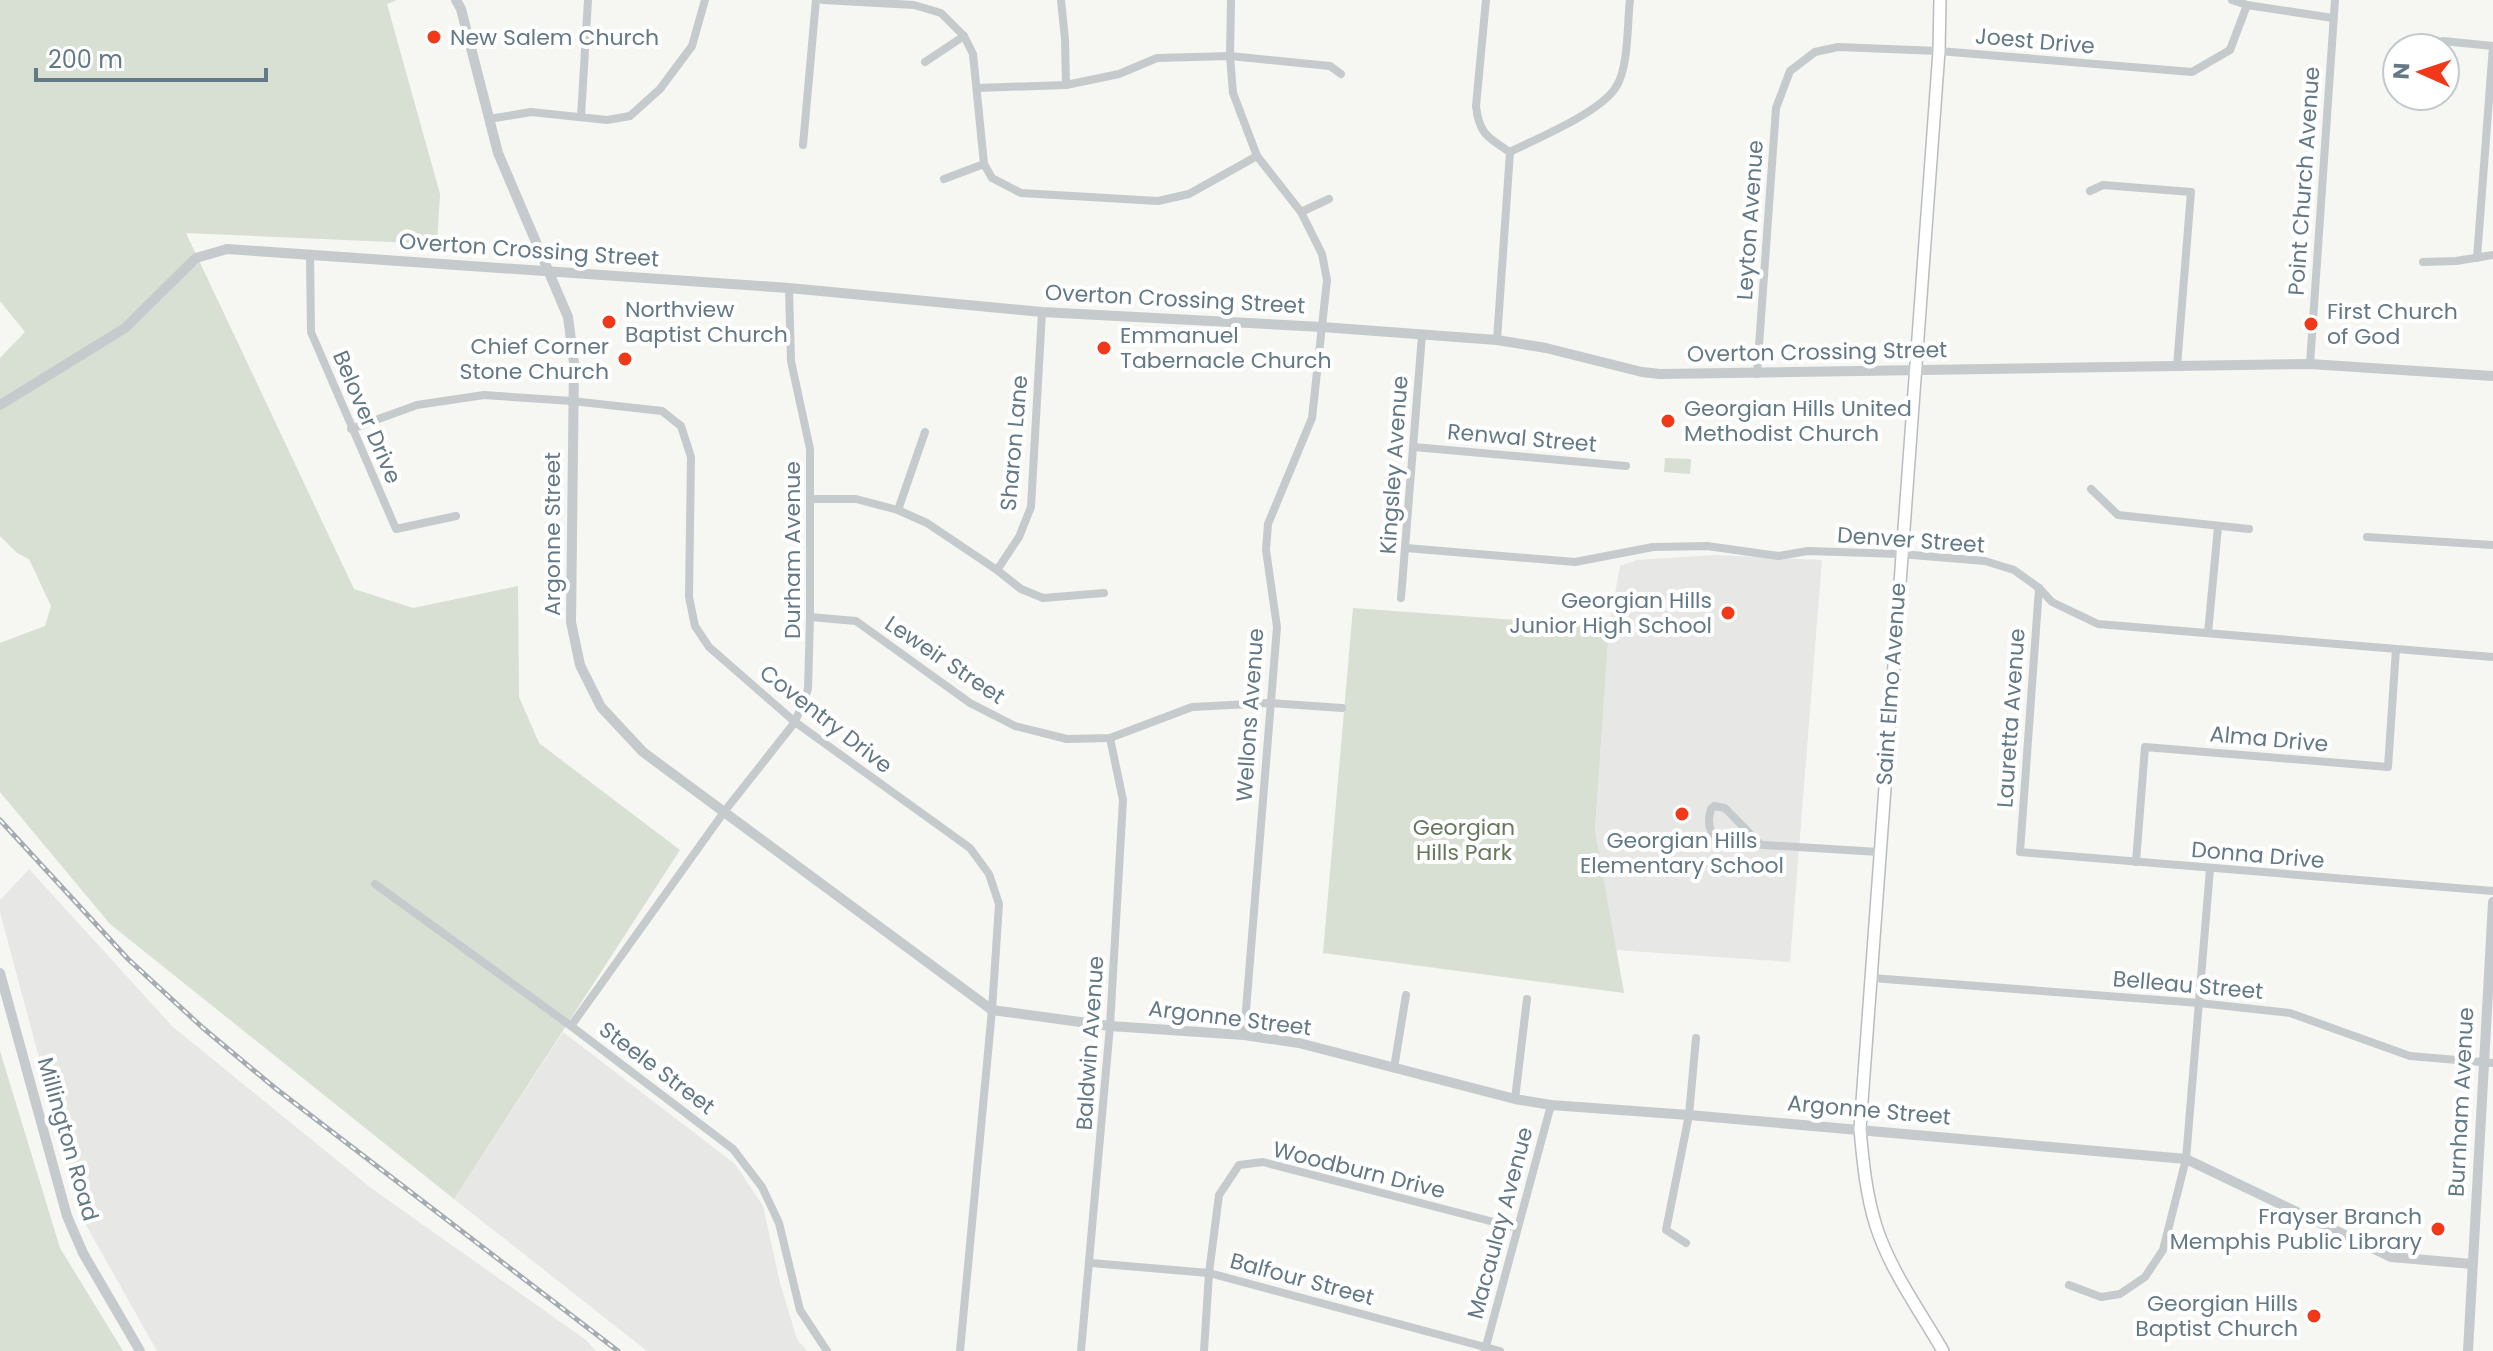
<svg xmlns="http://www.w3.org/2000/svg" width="2493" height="1351" font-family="Poppins,sans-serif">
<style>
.built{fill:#e7e8e6}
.green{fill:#d8dfd3}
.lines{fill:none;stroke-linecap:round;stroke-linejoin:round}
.secondary-casing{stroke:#b7bdc1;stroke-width:14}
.minor{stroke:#c5cacc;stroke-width:8}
.tertiary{stroke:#c5cacc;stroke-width:10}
.secondary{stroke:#fff;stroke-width:11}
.rail-casing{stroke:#a5acb1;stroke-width:5}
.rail{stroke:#fff;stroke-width:2;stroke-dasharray:6;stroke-linecap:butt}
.poi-dot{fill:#f13818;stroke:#fff;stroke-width:3}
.labels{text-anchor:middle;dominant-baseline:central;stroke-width:8;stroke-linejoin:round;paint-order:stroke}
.poi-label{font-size:22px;fill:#637986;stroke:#fff;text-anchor:start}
.street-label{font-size:22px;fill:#637986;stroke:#fff}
.park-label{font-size:22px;fill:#66785e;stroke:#fff}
</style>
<rect width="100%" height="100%" fill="#f6f6f2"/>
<g class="built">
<path d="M1714 555 1822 560 1790 962 1616 950 1595 830 1609 627 1620 566 1637 560Z"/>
<path d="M29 869 173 1027 371 1188 586 1340 596 1351H157L82 1218 0 912V900Z"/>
<path d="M563 1032 735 1164 763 1206 780 1283 797 1339 807 1351H647L454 1199Z"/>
</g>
<g class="green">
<path d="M0 0H397L387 4 440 194 437 244 186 233 354 589 413 608 518 586 519 697 539 743 680 850 454 1199 110 924 0 792V643L45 626 51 606 29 559 17 553 0 536V358L25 332 0 301Z"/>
<path d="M1665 458 1691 459 1690 474 1664 472Z"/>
<path d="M1353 608 1609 627 1595 830 1624 993 1323 953Z"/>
<path d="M0 1051 60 1248 123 1351H0Z"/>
</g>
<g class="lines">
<defs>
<path id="secondary" d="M1940 0 1939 51 1860 1129C1863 1162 1866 1194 1876 1226 1890 1270 1920 1311 1943 1351"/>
</defs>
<use href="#secondary" class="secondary-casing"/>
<g class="minor">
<path d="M823 0 914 5 941 13 964 36 973 54 984 164 992 178 1021 193 1158 201 1189 194 1257 156"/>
<path d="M1061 0 1065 39 1066 85"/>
<path d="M1231 0 1230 56 1233 93 1257 156 1301 212 1322 254 1327 280 1312 418 1268 524 1266 550 1277 627 1244 1035"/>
<path d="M1486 0 1476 106C1479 134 1488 138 1510 152L1497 340"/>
<path d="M2232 0 2247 5 2333 18"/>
<path d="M2443 41 2493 46"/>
<path d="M925 62 964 36"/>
<path d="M977 88 1066 85 1119 74 1157 58 1230 56 1330 66 1341 74"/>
<path d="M581 117 588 0"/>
<path d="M489 119 531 112 607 120 630 116 660 89 692 46 705 0"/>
<path d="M803 145 816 0"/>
<path d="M1510 152C1538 138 1601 112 1616 87 1629 67 1627 24 1630 0"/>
<path d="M944 179 984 164"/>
<path d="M2090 191 2103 185 2191 192 2177 366"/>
<path d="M1301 212 1329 199"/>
<path d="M310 256 311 332 396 529 456 516"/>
<path d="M2477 258 2493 46"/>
<path d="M2423 262 2456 261 2493 255"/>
<path d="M2310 364 2335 0"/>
<path d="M1757 374 1776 108 1790 71 1815 52 1838 47 1939 51 2192 72 2230 50 2247 5"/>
<path d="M351 429 417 405 484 395 572 401 662 411 681 426 691 457 689 597 695 626 709 647 795 722 970 848 989 874 999 904 992 1010 960 1351"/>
<path d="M1414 447 1626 466"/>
<path d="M2091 489 2118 515 2249 529"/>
<path d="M811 499H856L898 510 927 523 997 570 1021 589 1043 598 1104 593"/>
<path d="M898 510 925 432"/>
<path d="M2367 537 2493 545"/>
<path d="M1406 548 1575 562 1653 547 1707 546 1778 556 1808 551 1900 554 1985 561 2014 570 2039 588 2052 602 2098 624 2493 657"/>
<path d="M997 570 1019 537 1031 507 1042 312"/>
<path d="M2039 588 2020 852 2493 891"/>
<path d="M1401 598 1422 335"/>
<path d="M810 617 856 621 970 703 1015 726 1067 739 1110 738 1192 707 1269 703 1342 708"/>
<path d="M2208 633 2218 527"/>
<path d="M1760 844 1725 808 1714 806 1711 809C1705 829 1712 839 1733 843L1879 852"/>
<path d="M2136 862 2145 747 2388 767 2396 649"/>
<path d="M375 884 571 1026 733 1149 762 1187 779 1223 800 1310 827 1351"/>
<path d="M1872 978 2199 1003 2290 1013 2410 1056 2493 1063"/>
<path d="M571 1026 724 812 795 722 808 689 810 617V449L791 361 789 288"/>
<path d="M1394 1068 1406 995"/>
<path d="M1515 1099 1527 999"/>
<path d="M1686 1243 1666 1230 1689 1115 1696 1038"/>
<path d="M1091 1263 1209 1273 1500 1351"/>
<path d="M2069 1285 2101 1297 2120 1294 2145 1277 2163 1250 2186 1159 2210 869"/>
<path d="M1485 1350 1551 1105"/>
<path d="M1081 1351 1110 1026 1123 800 1110 738"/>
<path d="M1204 1351 1209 1273 1219 1195 1239 1165 1263 1162 1517 1228"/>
</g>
<g class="tertiary">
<path d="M456 0 461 9 498 153 568 317 574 363 571 622 580 665 601 707 643 752 992 1010 1110 1026 1244 1035 1299 1043 1515 1099 1551 1105 1689 1115 2186 1159 2391 1257 2472 1264"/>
<path d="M0 405 125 328 196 258 227 249 789 288 1042 312 1322 327 1497 340 1546 348 1642 372 1660 374 2310 364 2493 376"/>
<path d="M0 973 67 1216 83 1253 140 1351"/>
<path d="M2468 1351 2493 902"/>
</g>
<use href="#secondary" class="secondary"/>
<defs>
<path id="rail" d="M0 820 128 959 203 1028 275 1088 618 1351"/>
</defs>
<use href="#rail" class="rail-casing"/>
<use href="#rail" class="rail"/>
</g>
<g class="poi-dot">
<circle cx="434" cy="37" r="8"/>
<circle cx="609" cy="322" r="8"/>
<circle cx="2311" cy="324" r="8"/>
<circle cx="1104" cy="348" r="8"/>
<circle cx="625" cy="359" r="8"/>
<circle cx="1668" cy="421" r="8"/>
<circle cx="1728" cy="613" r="8"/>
<circle cx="1682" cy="814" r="8"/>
<circle cx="2438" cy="1229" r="8"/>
<circle cx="2314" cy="1316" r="8"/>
</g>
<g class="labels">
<g class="poi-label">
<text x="450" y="37">New Salem Church</text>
<text x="625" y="309">Northview<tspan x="625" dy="25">Baptist Church</tspan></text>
<text x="2327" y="311">First Church<tspan x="2327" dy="25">of God</tspan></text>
<text x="1120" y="335">Emmanuel<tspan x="1120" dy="25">Tabernacle Church</tspan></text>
<text x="609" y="346" text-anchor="end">Chief Corner<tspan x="609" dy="25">Stone Church</tspan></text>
<text x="1684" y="408">Georgian Hills United<tspan x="1684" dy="25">Methodist Church</tspan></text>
<text x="1712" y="600" text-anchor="end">Georgian Hills<tspan x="1712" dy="25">Junior High School</tspan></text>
<text x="1682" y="840" text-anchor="middle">Georgian Hills<tspan x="1682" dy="25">Elementary School</tspan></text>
<text x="2422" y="1216" text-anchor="end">Frayser Branch<tspan x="2422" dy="25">Memphis Public Library</tspan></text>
<text x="2298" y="1303" text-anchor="end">Georgian Hills<tspan x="2298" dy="25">Baptist Church</tspan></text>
</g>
<g class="street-label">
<text transform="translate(2035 41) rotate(5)">Joest Drive</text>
<text transform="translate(2304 181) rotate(-86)">Point Church Avenue</text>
<text transform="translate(1750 220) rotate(-86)">Leyton Avenue</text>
<text transform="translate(529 250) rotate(4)">Overton Crossing Street</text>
<text transform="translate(1175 299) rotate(3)">Overton Crossing Street</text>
<text transform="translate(1817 352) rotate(-1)">Overton Crossing Street</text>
<text transform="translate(367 417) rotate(67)">Belover Drive</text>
<text transform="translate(1522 438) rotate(5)">Renwal Street</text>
<text transform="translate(1014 443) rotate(-85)">Sharon Lane</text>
<text transform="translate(1394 465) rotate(-86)">Kingsley Avenue</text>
<text transform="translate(552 534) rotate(-90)">Argonne Street</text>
<text transform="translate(1911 540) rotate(4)">Denver Street</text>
<text transform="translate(792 550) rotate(-90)">Durham Avenue</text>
<text transform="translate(945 660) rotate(34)">Leweir Street</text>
<text transform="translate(1891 684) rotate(-86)">Saint Elmo Avenue</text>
<text transform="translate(1250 715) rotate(-86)">Wellons Avenue</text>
<text transform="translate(2011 718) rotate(-86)">Lauretta Avenue</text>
<text transform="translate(826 719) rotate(38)">Coventry Drive</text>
<text transform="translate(2269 739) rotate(5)">Alma Drive</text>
<text transform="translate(2258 855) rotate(5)">Donna Drive</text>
<text transform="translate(2188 985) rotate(5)">Belleau Street</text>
<text transform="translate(1230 1018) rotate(7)">Argonne Street</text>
<text transform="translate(1090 1043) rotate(-86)">Baldwin Avenue</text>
<text transform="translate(657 1068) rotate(37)">Steele Street</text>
<text transform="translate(2461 1102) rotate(-87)">Burnham Avenue</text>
<text transform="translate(1869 1110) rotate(5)">Argonne Street</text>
<text transform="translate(68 1139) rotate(74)">Millington Road</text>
<text transform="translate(1359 1170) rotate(14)">Woodburn Drive</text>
<text transform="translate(1500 1223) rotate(-75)">Macaulay Avenue</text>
<text transform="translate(1302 1279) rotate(15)">Balfour Street</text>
</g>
<g class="park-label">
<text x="1464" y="827">Georgian<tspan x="1464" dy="25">Hills Park</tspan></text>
</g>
</g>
<g transform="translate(2421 72) rotate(273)"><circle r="38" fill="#ffffff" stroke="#c1c9cf" stroke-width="2"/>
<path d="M0-6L14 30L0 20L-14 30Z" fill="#f13818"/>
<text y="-12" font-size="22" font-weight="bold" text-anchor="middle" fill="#637986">N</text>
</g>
<path d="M36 68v12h230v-12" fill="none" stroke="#637986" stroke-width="4"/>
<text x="48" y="68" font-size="24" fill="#637986" stroke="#ffffff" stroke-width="6" paint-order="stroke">200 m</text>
</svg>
